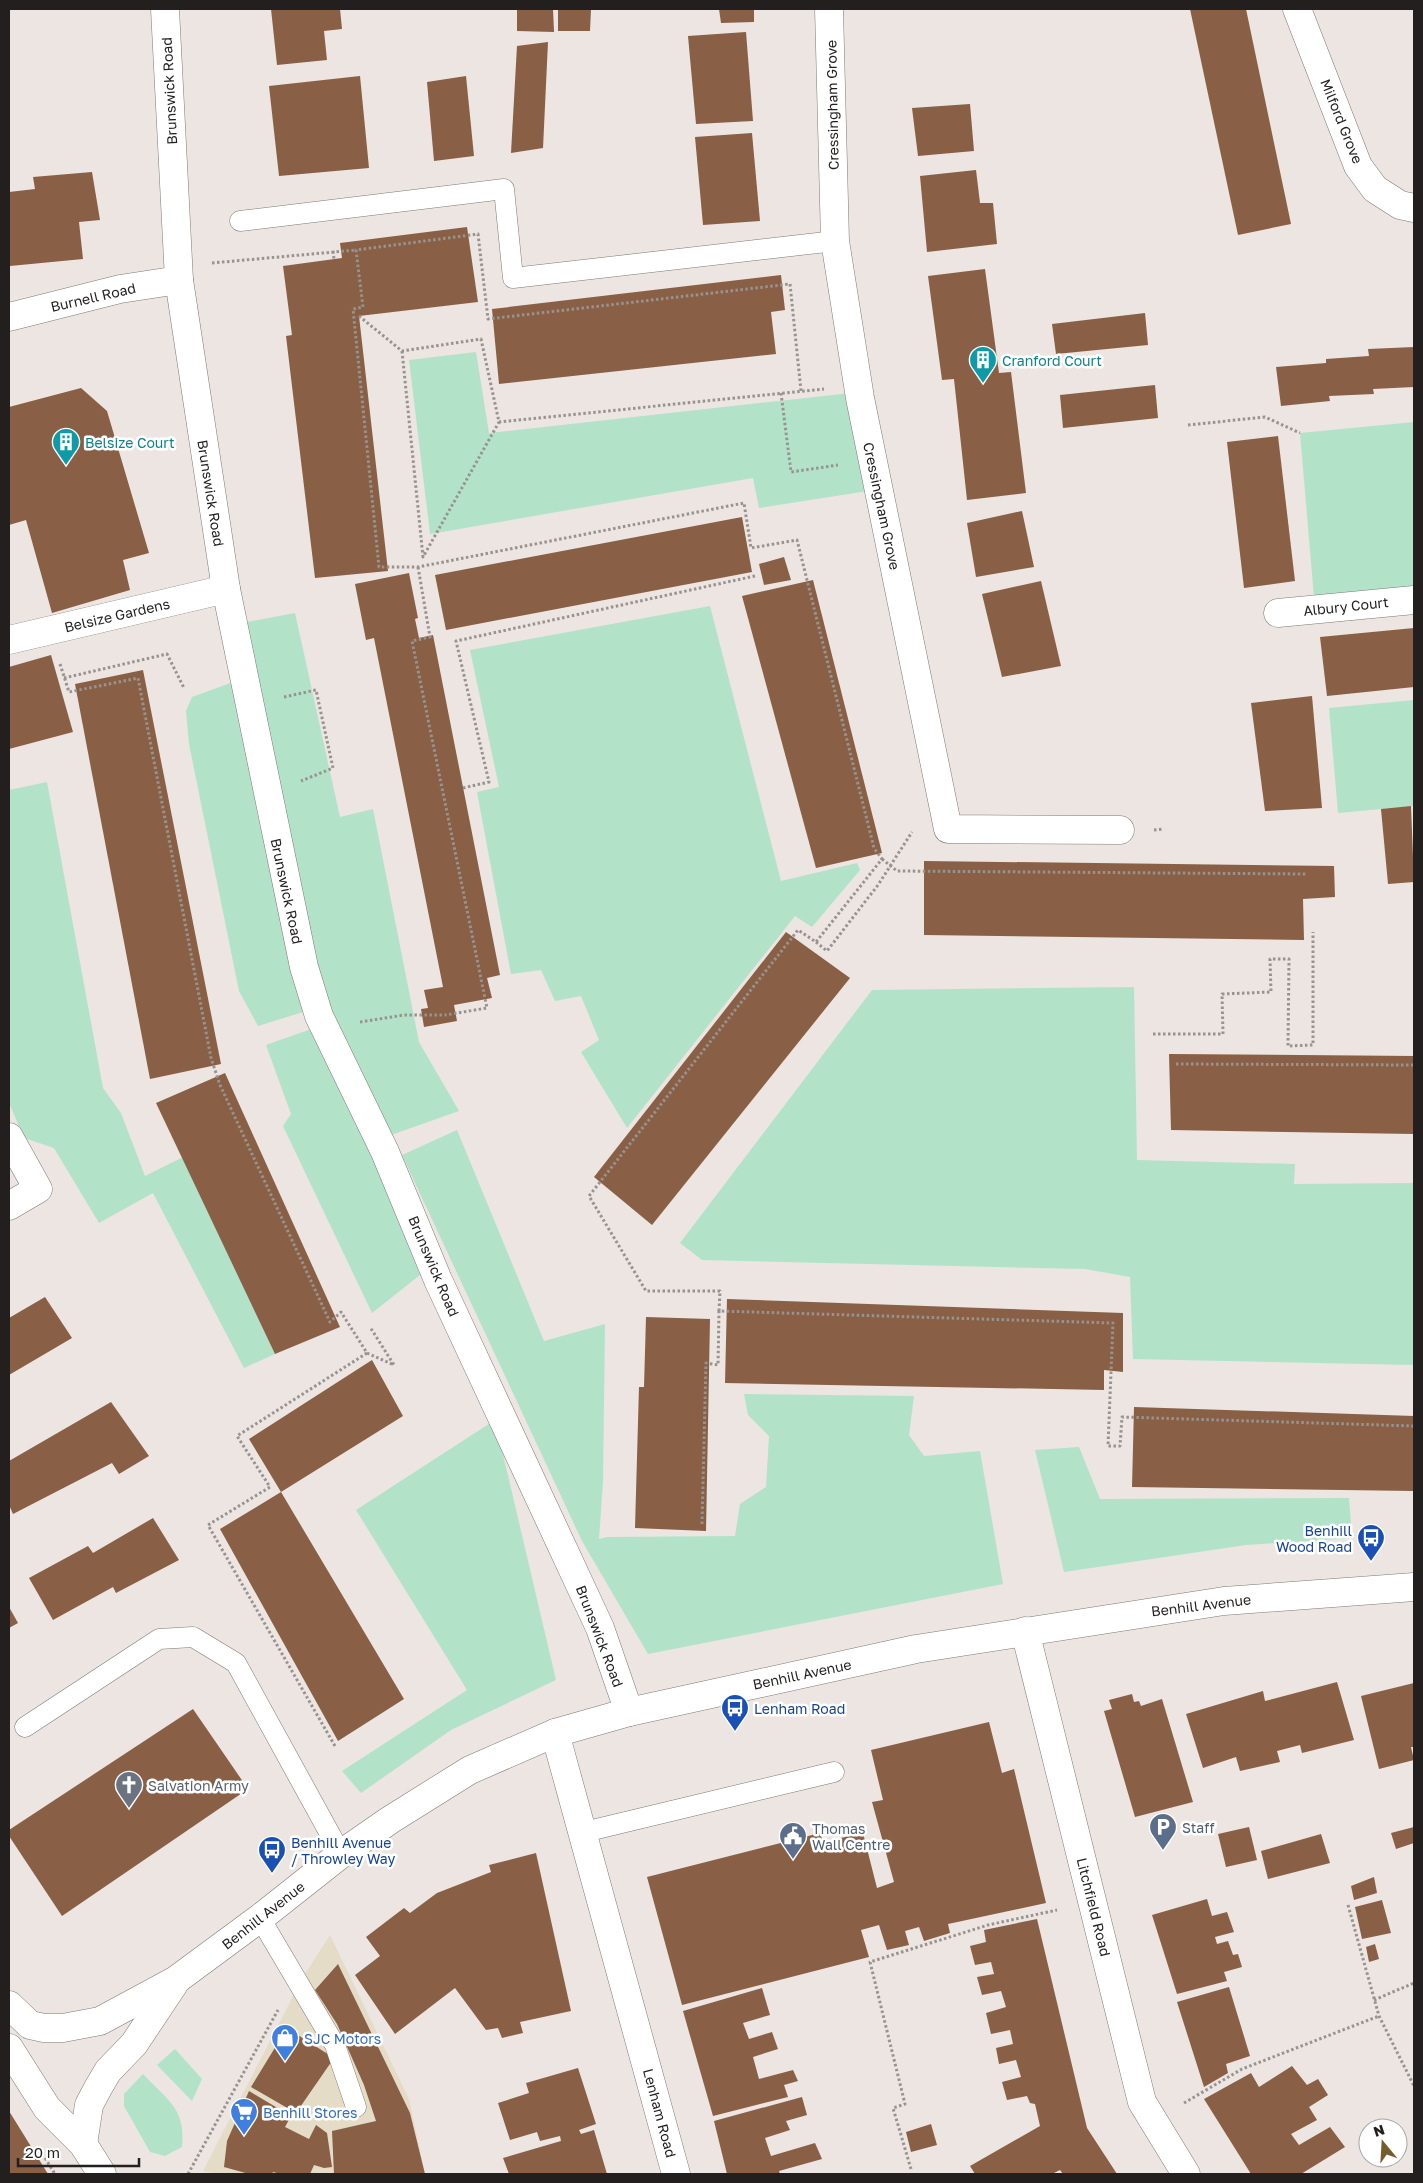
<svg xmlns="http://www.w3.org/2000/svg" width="1423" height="2183" font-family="'Golos Text',sans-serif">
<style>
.commercial{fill:#e5dcc7}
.green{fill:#b2e3c9}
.building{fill:#895f45}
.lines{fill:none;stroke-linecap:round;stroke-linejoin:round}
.service-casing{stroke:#7f7975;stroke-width:21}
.minor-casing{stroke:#7f7975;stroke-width:29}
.tertiary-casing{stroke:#7f7975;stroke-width:29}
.secondary-casing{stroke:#7f7975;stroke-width:29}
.path{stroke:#989390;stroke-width:3;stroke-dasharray:2.5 2.5;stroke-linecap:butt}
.service{stroke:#fff;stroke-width:20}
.minor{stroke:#fff;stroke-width:28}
.tertiary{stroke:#fff;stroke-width:28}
.secondary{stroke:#fff;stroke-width:28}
.path-bridge{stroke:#989390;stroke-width:3;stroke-dasharray:2.5 2.5;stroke-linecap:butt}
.labels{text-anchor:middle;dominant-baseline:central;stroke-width:5;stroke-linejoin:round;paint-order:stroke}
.street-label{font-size:14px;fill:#221f1e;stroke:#fff}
.culture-label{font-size:14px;fill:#0d838f;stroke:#fff;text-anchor:start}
.transit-label{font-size:14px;fill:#164399;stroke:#fff;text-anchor:start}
.worship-label{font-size:14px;fill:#5b616d;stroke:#fff;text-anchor:start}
.service-label{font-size:14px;fill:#4e5e75;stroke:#fff;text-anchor:start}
.shop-label{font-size:14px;fill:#366cbe;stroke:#fff;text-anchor:start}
</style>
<rect width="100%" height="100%" fill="#ece5e1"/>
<path class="commercial" d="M330 1935 409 2099 425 2174H217L203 2171 303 1977Z"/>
<g class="green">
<path d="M476 352 489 433 851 393 874 490 759 508 753 478 430 534 409 360Z"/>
<path d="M1414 422V600L1315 609 1300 433Z"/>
<path d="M710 606 781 881 857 863 860 870 812 927 795 916 627 1128 581 1052 599 1040 581 996 555 1001 541 970 511 974 477 792 499 787 470 650Z"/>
<path d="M295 613 340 817 373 809 419 1042 459 1111 391 1135 330 1012 300 899 242 623Z"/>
<path d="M236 681 257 812 303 1012 258 1026 239 991 189 744 186 711 192 697Z"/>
<path d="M1414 700V806L1338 813 1329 708Z"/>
<path d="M47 782 103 1088 121 1113 145 1176 183 1157 275 1354 244 1368 153 1193 99 1223 54 1148 24 1138 9 1103V790Z"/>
<path d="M1134 987 1137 1160 1295 1164 1294 1184 1414 1183V1365L1133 1359 1130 1277 1085 1269 702 1260 680 1243 872 990Z"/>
<path d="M311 1029 376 1157 420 1275 372 1313 283 1126 291 1114 266 1045Z"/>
<path d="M457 1130 544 1341 605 1324 603 1482 599 1539 607 1537 735 1536 740 1504 766 1487 769 1436 748 1415 744 1394 914 1396 909 1435 924 1456 980 1451 1003 1584 648 1654 582 1541 402 1155Z"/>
<path d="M495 1420 556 1680 451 1730 361 1793 342 1771 467 1690 356 1510Z"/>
<path d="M1079 1447 1100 1499 1349 1498 1352 1538 1246 1545 1064 1572 1035 1450Z"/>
<path d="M175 2049 202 2079 192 2101 157 2065Z"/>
<path d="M143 2074C167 2100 186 2108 182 2147L165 2156 150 2152 124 2106V2094Z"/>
</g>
<g class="building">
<path d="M271 9H340L342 29 324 31 327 60 277 65Z"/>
<path d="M517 9H553L554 32 517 31Z"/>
<path d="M558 9H591L590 31H558Z"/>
<path d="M719 9H754V22L721 23Z"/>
<path d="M1190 9H1246L1291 224 1238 235Z"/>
<path d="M746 32 753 121 696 124 688 36Z"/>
<path d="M548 42 543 148 511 153 517 46Z"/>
<path d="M360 76 369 168 279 176 269 86Z"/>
<path d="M466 76 474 156 434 161 427 82Z"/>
<path d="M970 104 974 151 918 156 912 108Z"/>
<path d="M752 133 760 221 703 225 695 137Z"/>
<path d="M976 170 980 203H993L997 244 927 252 920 176Z"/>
<path d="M92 172 100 220 79 222 83 259 10 266 9 192 35 189 33 177Z"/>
<path d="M467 227 478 302 359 316 388 571 315 578 286 336 292 335 283 266 342 258 340 243Z"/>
<path d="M985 269 999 373 1011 372 1026 493 967 500 954 379 942 380 928 276Z"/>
<path d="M781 275 785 310 771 312 776 354 499 384 492 309Z"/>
<path d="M1145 313 1148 345 1056 354 1052 324Z"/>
<path d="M1414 347V387L1373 389 1374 394 1329 396 1330 401 1281 406 1276 367 1326 363V359L1369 356 1368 349Z"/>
<path d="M1155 385 1158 418 1063 428 1060 395Z"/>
<path d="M81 388 107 411 149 553 123 560 130 590 52 613 26 520 9 525V407Z"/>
<path d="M1278 436 1295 581 1244 588 1227 442Z"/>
<path d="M1022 511 1034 567 976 577 967 523Z"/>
<path d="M742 517 752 572 446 630 435 575Z"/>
<path d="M784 557 791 580 764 585 759 564Z"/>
<path d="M409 573 418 618 415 619 419 638 433 635 500 975 487 978 492 998 454 1005 457 1021 424 1027 421 1009 428 1008 424 990 443 987 374 638 366 640 355 584Z"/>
<path d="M813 580 882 853 816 868 742 596Z"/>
<path d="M1041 581 1061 666 1002 677 982 594Z"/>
<path d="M1414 628V687L1327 696 1320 637Z"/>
<path d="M51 655 73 732 9 749V667Z"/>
<path d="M143 670 221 1064 150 1079 75 684Z"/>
<path d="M1312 696 1322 808 1265 811 1251 703Z"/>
<path d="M1411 806 1414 882 1388 884 1381 809Z"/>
<path d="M924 861 1334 866 1335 897 1303 899 1304 940 924 935Z"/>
<path d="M786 932 850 978 652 1225 594 1177Z"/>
<path d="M1169 1054 1414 1056V1134L1171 1130Z"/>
<path d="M225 1073 340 1327 275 1354 156 1103Z"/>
<path d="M45 1297 72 1338 9 1375V1318Z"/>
<path d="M727 1299 1123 1313V1372L1104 1370V1390L725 1383Z"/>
<path d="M646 1317 710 1319 706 1531 635 1528 639 1387H644Z"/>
<path d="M372 1360 403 1416 281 1492 404 1699 338 1741 220 1529 281 1492 249 1439Z"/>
<path d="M111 1402 149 1456 119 1474 112 1463 13 1514 9 1505V1461Z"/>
<path d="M1134 1407 1414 1416V1491L1132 1487Z"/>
<path d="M153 1518 179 1560 116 1593 113 1587 53 1620 29 1578 88 1546 93 1553Z"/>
<path d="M9 1607 18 1623 9 1628Z"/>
<path d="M1337 1682 1354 1740 1302 1753 1300 1745 1277 1751 1280 1762 1240 1771 1236 1757 1203 1768 1186 1714 1263 1691 1265 1701Z"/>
<path d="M1414 1683V1747H1411L1414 1760 1379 1769 1361 1696Z"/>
<path d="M1132 1694 1134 1702 1139 1701 1141 1706 1162 1699 1193 1802 1135 1817 1104 1711 1112 1709 1109 1700Z"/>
<path d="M193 1709 248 1789 62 1916 9 1836V1830Z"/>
<path d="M989 1722 1002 1773 1014 1769 1046 1903 948 1924 950 1933 924 1941 919 1927 905 1931 909 1945 887 1950 879 1925 861 1930 869 1957 682 2005 647 1877 820 1833 823 1842 863 1833 877 1888 894 1882 872 1802 883 1800 871 1750Z"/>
<path d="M1249 1827 1257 1860 1226 1867 1218 1834Z"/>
<path d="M1414 1827V1843L1396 1849 1391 1833Z"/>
<path d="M1321 1834 1330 1863 1268 1879 1261 1851Z"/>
<path d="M536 1853 571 2011 520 2022 523 2033 502 2038 498 2028 486 2030 455 1988 395 2034 355 1975 380 1956 366 1937 404 1908 410 1913 437 1893 491 1872 489 1865Z"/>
<path d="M1374 1877 1377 1893 1354 1900 1351 1886Z"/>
<path d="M1207 1899 1212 1916 1227 1912 1234 1932 1215 1937 1217 1944 1228 1941 1233 1955 1238 1954 1242 1967 1224 1972 1227 1981 1177 1994 1152 1915Z"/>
<path d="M1382 1900 1391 1933 1362 1939 1355 1907Z"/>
<path d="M1037 1919 1087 2128 1117 2174H1063L1060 2170 1052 2174H975L970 2166 1040 2126 1035 2104 1030 2103 1027 2096 1007 2100 1002 2082 1021 2077 1016 2060 999 2064 996 2048 1013 2044 1010 2030 991 2034 986 2013 1006 2007 1001 1991 982 1995 977 1977 994 1974 991 1962 975 1965 970 1946 986 1942 984 1930Z"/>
<path d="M1375 1944 1379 1959 1369 1962 1366 1947Z"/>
<path d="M338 1964 410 2113 425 2174H334L332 2131 376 2121 364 2085 337 2024 315 1990Z"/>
<path d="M1229 1987 1250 2056 1226 2064 1228 2073 1204 2087 1177 2002Z"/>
<path d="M762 1988 770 2015 743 2023 749 2039 772 2032 778 2049 753 2057 759 2079 793 2070 798 2081 784 2085 788 2097 713 2116 683 2011Z"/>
<path d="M287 2028 334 2058 296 2113 251 2087Z"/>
<path d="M1292 2066 1307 2085 1318 2079 1328 2095 1309 2107 1317 2120 1291 2134 1299 2145 1330 2127 1345 2147 1301 2174H1251L1204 2099 1251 2073 1259 2087Z"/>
<path d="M578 2068 596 2124 579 2130 581 2134 594 2130 607 2174H509L503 2158 561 2141 560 2136 540 2141 537 2132 510 2140 498 2103 529 2093 526 2083Z"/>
<path d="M249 2091 291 2116 285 2127 309 2139 316 2125 327 2133 332 2167 324 2168 314 2165 310 2174H280L273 2172 272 2174H249L224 2167 227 2141Z"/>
<path d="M802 2097 807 2115 786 2121 790 2130 765 2138 771 2156 815 2143 822 2159 779 2171 780 2174H727L714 2121Z"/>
<path d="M9 2111 48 2174H9Z"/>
<path d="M931 2124 937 2145 911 2152 906 2132Z"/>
</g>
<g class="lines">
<defs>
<g id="service">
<path d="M240 221 504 189 513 278 835 241"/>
<path d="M25 1727 159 1639 193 1637 236 1663 341 1854"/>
<path d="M584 1832 834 1772"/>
<path d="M260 1918 335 2045 356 2107"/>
</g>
<g id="minor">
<path d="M165 9 179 280 226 589 304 967 319 1016 385 1152 438 1280 600 1628 629 1712"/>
<path d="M829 9 835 241 860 398 948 829 1120 830"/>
<path d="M1297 9 1358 166 1375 189 1400 205 1414 208"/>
<path d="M9 317 120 289 179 280"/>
<path d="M1278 613 1414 600"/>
<path d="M9 640 226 589"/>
<path d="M9 1137 38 1189 9 1206"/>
<path d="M1025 1631 1142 2102 1186 2174"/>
<path d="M555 1733 676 2174"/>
</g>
<g id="tertiary">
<path d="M9 2005 30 2025 44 2028H63L100 2021 176 1980 260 1918 341 1854 390 1820 470 1770 555 1733 629 1712 916 1649 1224 1601 1414 1587"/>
<path d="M83 2144 89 2105 98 2088 108 2071 134 2044 174 1984"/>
</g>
<path id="secondary" d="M9 2048 47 2108 83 2144 102 2174"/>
</defs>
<use href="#service" class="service-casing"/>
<use href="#minor" class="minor-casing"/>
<use href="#tertiary" class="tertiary-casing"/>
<use href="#secondary" class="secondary-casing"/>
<g class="path">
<path d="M333 251 334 259"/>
<path d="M212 263 356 250"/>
<path d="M790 284 801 391"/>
<path d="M359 316 402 351 481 339 499 422 824 389"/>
<path d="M402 351 423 557 499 422"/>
<path d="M781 393 791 472 838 465"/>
<path d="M1188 425 1265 417 1300 433"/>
<path d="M60 664 69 692 138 678 211 1058 220 1085 330 1322 341 1312 367 1353 237 1436 270 1487 208 1525 335 1746"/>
<path d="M64 678 167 654 184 688"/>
<path d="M284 697 316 690 333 768 301 781"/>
<path d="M463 788 489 782 456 641 755 576"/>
<path d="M1154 830 1164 829"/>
<path d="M816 942 827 951 878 885 912 832"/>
<path d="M360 1022 404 1015H445"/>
<path d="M1153 1034H1223L1222 994 1271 992 1270 959H1289L1288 1046 1313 1045V932"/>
<path d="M1176 1064 1414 1065"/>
<path d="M367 1353 394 1365 370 1327"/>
<path d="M702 1524 706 1363 718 1365 719 1311 1113 1323 1108 1446H1120L1122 1417 1414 1426"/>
<path d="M1348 1905 1379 2016 1414 2086"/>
<path d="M1374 2000 1414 1983"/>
<path d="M1184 2103 1242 2069 1379 2016"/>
<path d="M45 2158 55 2174"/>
<path d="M911 2169 893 2108 905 2104 870 1962 988 1925 1057 1910"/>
<path d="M188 2174 278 2010"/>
</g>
<use href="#service" class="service"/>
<use href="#minor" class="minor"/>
<use href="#tertiary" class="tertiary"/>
<use href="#secondary" class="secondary"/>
<g class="path-bridge">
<path d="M418 567 430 637 412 641 487 1008 445 1015"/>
<path d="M882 859 897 871 1306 874"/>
<path d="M719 1311 720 1291H646L589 1196 798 930 816 942 882 859 874 848 797 540 751 548 744 503 418 567H379L353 309 363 307 356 250 478 234 488 319 790 284"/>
</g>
</g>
<defs>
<symbol id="building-pin" viewBox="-11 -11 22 30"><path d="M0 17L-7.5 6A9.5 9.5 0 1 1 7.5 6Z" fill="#0f9aa8" stroke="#fff"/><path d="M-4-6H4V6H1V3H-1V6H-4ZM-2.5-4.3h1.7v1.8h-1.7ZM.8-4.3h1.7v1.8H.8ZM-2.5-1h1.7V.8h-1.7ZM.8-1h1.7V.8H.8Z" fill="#fff"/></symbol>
<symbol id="bus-pin" viewBox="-11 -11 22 30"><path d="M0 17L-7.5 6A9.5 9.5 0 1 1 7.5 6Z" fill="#1a4fb4" stroke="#fff"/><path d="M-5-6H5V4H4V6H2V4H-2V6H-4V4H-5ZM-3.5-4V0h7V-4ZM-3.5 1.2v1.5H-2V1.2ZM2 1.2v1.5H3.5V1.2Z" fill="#fff"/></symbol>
<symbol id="church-pin" viewBox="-11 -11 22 30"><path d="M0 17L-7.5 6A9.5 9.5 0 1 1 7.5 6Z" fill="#6b7280" stroke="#fff"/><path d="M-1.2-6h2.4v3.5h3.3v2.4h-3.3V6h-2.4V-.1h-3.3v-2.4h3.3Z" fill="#fff"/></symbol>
<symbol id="parking-pin" viewBox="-11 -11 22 30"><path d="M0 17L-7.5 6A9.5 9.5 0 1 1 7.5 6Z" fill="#5c6f8a" stroke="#fff"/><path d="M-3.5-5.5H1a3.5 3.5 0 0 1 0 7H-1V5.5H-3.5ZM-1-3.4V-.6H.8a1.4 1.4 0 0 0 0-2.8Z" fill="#fff"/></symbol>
<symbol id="civic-pin" viewBox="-11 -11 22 30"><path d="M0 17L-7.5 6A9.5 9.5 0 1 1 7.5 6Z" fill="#5c6f8a" stroke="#fff"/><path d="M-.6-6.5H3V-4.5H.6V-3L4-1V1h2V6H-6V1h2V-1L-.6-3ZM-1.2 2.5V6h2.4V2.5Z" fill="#fff"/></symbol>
<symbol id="shop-pin" viewBox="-11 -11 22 30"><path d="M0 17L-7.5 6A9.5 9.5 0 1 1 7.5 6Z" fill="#3f7fe0" stroke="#fff"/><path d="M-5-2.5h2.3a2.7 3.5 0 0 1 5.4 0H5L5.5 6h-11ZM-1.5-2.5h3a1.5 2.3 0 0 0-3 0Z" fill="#fff"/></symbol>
<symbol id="supermarket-pin" viewBox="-11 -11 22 30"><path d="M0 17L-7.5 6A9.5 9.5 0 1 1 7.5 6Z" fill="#3f7fe0" stroke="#fff"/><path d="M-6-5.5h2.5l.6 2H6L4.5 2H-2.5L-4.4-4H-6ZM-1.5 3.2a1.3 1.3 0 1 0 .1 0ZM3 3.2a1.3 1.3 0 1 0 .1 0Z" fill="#fff"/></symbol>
</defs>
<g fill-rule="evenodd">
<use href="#building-pin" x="967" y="344" width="32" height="43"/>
<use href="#building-pin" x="50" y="426" width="32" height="43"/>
<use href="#bus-pin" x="1355" y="1522" width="32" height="43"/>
<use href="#bus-pin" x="719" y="1692" width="32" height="43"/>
<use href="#church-pin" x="113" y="1769" width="32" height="43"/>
<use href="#parking-pin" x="1147" y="1811" width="32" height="43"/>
<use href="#civic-pin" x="777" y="1820" width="32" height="43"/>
<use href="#bus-pin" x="256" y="1834" width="32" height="43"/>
<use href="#shop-pin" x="269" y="2022" width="32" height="43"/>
<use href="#supermarket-pin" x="228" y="2096" width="32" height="43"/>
</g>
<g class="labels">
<g class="street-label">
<text transform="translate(169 91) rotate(-93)">Brunswick Road</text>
<text transform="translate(832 105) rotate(-91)">Cressingham Grove</text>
<text transform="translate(1342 121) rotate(68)">Milford Grove</text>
<text transform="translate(93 297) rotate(-13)">Burnell Road</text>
<text transform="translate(211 493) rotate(81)">Brunswick Road</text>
<text transform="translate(882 506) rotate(78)">Cressingham Grove</text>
<text transform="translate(1346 606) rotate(-6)">Albury Court</text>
<text transform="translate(117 615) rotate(-13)">Belsize Gardens</text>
<text transform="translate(287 891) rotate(78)">Brunswick Road</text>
<text transform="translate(434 1266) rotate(67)">Brunswick Road</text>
<text transform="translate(1201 1605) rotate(-7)">Benhill Avenue</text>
<text transform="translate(600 1636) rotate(69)">Brunswick Road</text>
<text transform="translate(802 1674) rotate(-12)">Benhill Avenue</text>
<text transform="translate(1094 1907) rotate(76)">Litchfield Road</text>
<text transform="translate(263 1915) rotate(-38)">Benhill Avenue</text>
<text transform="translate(660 2113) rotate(75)">Lenham Road</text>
</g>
<g class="culture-label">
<text x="1002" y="360">Cranford Court</text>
<text x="85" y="442">Belsize Court</text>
</g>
<g class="transit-label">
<text x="1352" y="1530" text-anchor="end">Benhill<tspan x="1352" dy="16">Wood Road</tspan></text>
<text x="754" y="1708">Lenham Road</text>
<text x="291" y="1842">Benhill Avenue<tspan x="291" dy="16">/ Throwley Way</tspan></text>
</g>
<g class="worship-label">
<text x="148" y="1785">Salvation Army</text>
</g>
<g class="service-label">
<text x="1182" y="1827">Staff</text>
<text x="812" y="1828">Thomas<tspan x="812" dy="16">Wall Centre</tspan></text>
</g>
<g class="shop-label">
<text x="304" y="2038">SJC Motors</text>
<text x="263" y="2112">Benhill Stores</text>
</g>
</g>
<rect width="1423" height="2183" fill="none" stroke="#221f1e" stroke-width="20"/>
<g transform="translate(1383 2143) rotate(342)"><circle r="24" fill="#ffffff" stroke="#a7a5a5"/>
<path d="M0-4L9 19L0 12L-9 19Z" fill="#755c2d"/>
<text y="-8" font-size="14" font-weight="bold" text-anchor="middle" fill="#221f1e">N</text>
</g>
<path d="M18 2158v8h121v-8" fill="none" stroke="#221f1e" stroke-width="2.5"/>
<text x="25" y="2158" font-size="15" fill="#221f1e" stroke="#ffffff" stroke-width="4" paint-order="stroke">20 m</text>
</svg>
